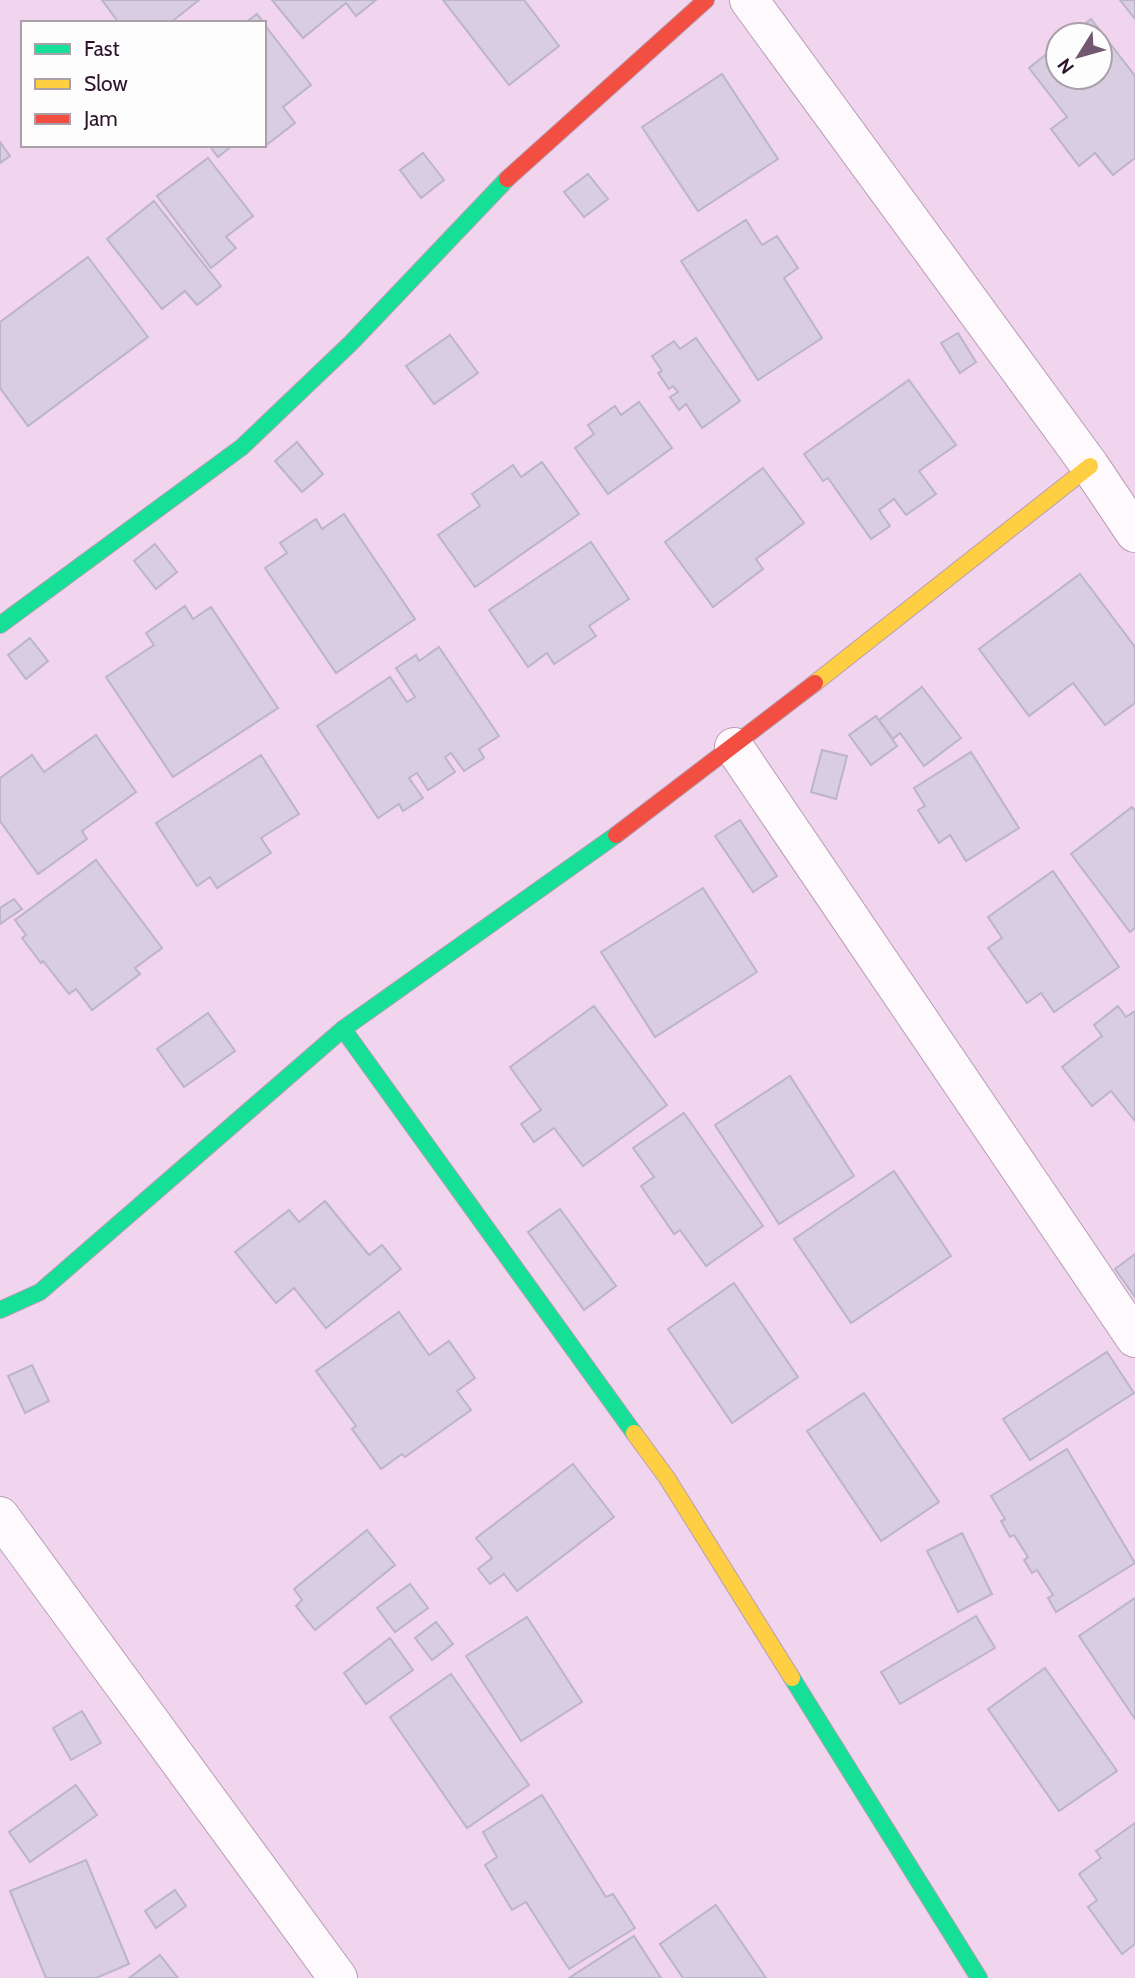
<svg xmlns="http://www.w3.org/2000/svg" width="1135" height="1978" font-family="Cabin,sans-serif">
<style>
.building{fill:#d8cde1;stroke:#bcb4cc;stroke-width:2}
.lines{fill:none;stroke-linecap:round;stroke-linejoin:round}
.street-casing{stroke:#b69eb4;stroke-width:40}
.fast-casing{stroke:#b69eb4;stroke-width:18}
.slow-casing{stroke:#b69eb4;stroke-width:18}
.jam-casing{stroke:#b69eb4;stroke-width:18}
.street{stroke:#fdf9fc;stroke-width:38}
.fast{stroke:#16e098;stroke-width:16}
.slow{stroke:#ffcf43;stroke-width:16}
.jam{stroke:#f24e42;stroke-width:16}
</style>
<rect width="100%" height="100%" fill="#f1d4ee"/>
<g class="building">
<path d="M102 0H199L170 23H119Z"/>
<path d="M272 0H376L356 16 346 3 303 38Z"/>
<path d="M443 0H524L559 46 509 85Z"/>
<path d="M1120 0H1135V19Z"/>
<path d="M257 14 264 23H245Z"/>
<path d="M1091 19 1135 76V158L1113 175 1095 153 1079 166 1051 129 1067 117 1029 68 1058 45V77H1100V35H1071Z"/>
<path d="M264 24 311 85 283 107 295 123 265 146Z"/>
<path d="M722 74 778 159 698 211 642 127Z"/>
<path d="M0 142 10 156 0 163Z"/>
<path d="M209 145H233L218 157Z"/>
<path d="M423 153 444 180 421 198 400 170Z"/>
<path d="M208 158 253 216 226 237 236 248 211 268 157 196Z"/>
<path d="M588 174 608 199 584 217 564 192Z"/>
<path d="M154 201 221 286 197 305 185 291 162 309 107 239Z"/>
<path d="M746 220 762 245 777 236 798 268 784 278 822 338 758 380 681 261Z"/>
<path d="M88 257 148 337 28 426 0 388V322Z"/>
<path d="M958 333 976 362 960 373 941 343Z"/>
<path d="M450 335 478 373 434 404 406 366Z"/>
<path d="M696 338 740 401 702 428 686 404 679 410 670 397 678 392 673 386 669 389 658 373 662 371 652 356 674 341 680 349Z"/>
<path d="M909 380 956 445 919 471 936 494 906 515 894 499 879 510 890 526 871 539 828 478 823 481 804 454Z"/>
<path d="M639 402 672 448 608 494 575 448 594 434 588 425 615 406 621 415Z"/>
<path d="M297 442 323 474 302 492 275 461Z"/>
<path d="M542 462 579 514 475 587 438 535 480 506 472 494 513 465 521 477Z"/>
<path d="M763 468 804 523 756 559 763 569 713 607 665 542Z"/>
<path d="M344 514 415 619 336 673 265 568 287 553 280 543 316 519 322 529Z"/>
<path d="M591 542 629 599 589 626 596 636 554 664 547 653 528 667 489 610Z"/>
<path d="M155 544 177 572 156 589 134 561Z"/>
<path d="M1080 574 1135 647V703L1105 725 1073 683 1029 716 979 649Z"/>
<path d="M185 606 193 619 211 607 278 708 173 777 106 677 154 645 146 633Z"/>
<path d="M30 638 48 661 26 679 8 655Z"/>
<path d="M439 647 499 736 479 749 484 758 464 771 451 753 445 757 455 772 428 790 417 773 409 778 423 798 403 811 399 804 378 818 317 726 390 677 407 702 415 697 396 668 416 655 419 661Z"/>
<path d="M922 687 961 738 924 766 900 733 893 739 879 720Z"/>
<path d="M876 716 897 746 871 765 849 735Z"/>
<path d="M96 735 136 792 82 831 87 839 38 874 0 821V778L32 755 44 772Z"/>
<path d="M822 750 847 756 836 799 811 792Z"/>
<path d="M971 752 1019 828 966 861 950 835 939 843 918 810 925 806 914 788Z"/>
<path d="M261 755 299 814 261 838 271 853 217 888 210 877 197 886 156 823Z"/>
<path d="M1132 807 1135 811V928L1130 932 1071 854Z"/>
<path d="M740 820 777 876 753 892 715 836Z"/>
<path d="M96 860 162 948 135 968 140 974 92 1010 76 989 69 994 43 961 41 963 22 938 26 935 15 920Z"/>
<path d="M1053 871 1119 967 1054 1012 1041 993 1027 1003 988 948 1002 938 988 917Z"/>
<path d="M703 888 757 972 655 1037 601 952Z"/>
<path d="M14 899 22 909 0 924V908Z"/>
<path d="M594 1006 667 1105 583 1166 554 1128 534 1142 521 1124 541 1110 510 1067Z"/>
<path d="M1118 1006 1126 1017 1135 1011V1121L1111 1091 1092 1106 1062 1067 1102 1036 1094 1025Z"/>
<path d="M208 1013 235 1051 184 1087 157 1049Z"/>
<path d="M790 1076 854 1176 779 1224 715 1125Z"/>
<path d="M684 1113 763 1226 706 1266 680 1230 674 1234 641 1186 654 1177 633 1148Z"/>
<path d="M894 1171 951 1256 851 1323 794 1239Z"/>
<path d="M325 1201 369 1255 382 1245 401 1269 326 1328 294 1288 276 1303 235 1252 289 1210 299 1222Z"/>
<path d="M560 1209 616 1286 584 1310 528 1232Z"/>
<path d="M1135 1254V1297L1115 1269Z"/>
<path d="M734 1283 798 1377 732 1423 668 1329Z"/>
<path d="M399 1312 429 1355 449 1341 475 1378 457 1391 471 1410 405 1457 402 1454 381 1469 352 1429 356 1426 316 1371Z"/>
<path d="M1107 1352 1134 1393 1030 1460 1003 1419Z"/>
<path d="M32 1365 49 1401 25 1413 8 1376Z"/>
<path d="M864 1393 939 1502 881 1541 807 1431Z"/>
<path d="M1067 1449 1135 1563 1056 1612 1048 1598 1053 1595 1037 1570 1032 1573 1024 1560 1028 1557 1014 1535 1010 1537 1001 1521 1005 1519 991 1496Z"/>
<path d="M573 1464 614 1517 517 1591 504 1574 490 1584 478 1569 492 1558 476 1538Z"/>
<path d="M367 1530 395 1565 315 1630 296 1606 302 1600 294 1589Z"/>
<path d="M962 1533 992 1594 958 1612 927 1551Z"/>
<path d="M410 1584 428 1608 395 1632 377 1608Z"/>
<path d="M1135 1598V1719L1079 1636Z"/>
<path d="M976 1616 995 1648 900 1704 881 1672Z"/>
<path d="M527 1617 582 1702 521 1741 466 1656Z"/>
<path d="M436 1622 453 1644 432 1660 415 1638Z"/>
<path d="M390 1638 413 1670 366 1704 344 1673Z"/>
<path d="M1045 1668 1117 1771 1059 1811 988 1709Z"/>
<path d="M451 1674 529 1785 467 1828 390 1717Z"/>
<path d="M82 1711 101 1743 71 1760 53 1728Z"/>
<path d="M76 1785 97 1815 30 1862 9 1832Z"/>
<path d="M542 1795 606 1897 613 1894 635 1928 569 1969 526 1902 512 1910 485 1865 497 1857 483 1832Z"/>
<path d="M1135 1823V1944L1122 1954 1088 1907 1097 1900 1079 1874 1101 1858 1096 1851Z"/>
<path d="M86 1860 129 1964 96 1978H46L10 1891Z"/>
<path d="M175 1890 186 1906 156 1928 145 1911Z"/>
<path d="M716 1905 766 1978H683L660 1944Z"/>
<path d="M634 1936 661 1978H569Z"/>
<path d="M160 1955 178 1978H129Z"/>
</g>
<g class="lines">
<defs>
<g id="street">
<path d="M749 0 1090 466 1135 533"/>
<path d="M734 747 1135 1338"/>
<path d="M0 1516 338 1978"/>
</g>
<g id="fast">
<path d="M0 625 242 447 351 343 507 179"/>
<path d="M343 1029 634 1433"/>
<path d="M0 1310 40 1292 343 1029 616 835"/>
<path d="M792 1678 979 1978"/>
</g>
<g id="slow">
<path d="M815 683 1090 466"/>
<path d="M634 1433 667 1478 792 1678"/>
</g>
<g id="jam">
<path d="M507 179 706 0"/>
<path d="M616 835 815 683"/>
</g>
</defs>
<use href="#street" class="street-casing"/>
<use href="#fast" class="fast-casing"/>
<use href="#slow" class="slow-casing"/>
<use href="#jam" class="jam-casing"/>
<use href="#street" class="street"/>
<use href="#fast" class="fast"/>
<use href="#slow" class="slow"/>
<use href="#jam" class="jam"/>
</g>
<rect x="21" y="21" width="245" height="126" fill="#fdfdfd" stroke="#a9a0a9" stroke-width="2"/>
<rect x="35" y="44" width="35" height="10" fill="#16e098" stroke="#a9a0a9" stroke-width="2"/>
<text x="84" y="56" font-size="21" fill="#2c142b">Fast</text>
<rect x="35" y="79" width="35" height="10" fill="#ffcf43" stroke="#a9a0a9" stroke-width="2"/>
<text x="84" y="91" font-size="21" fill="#2c142b">Slow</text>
<rect x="35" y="114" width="35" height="10" fill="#f24e42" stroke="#a9a0a9" stroke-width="2"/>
<text x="84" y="126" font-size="21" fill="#2c142b">Jam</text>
<g transform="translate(1079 56) rotate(233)"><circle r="33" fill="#fdfdfd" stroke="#a9a0a9" stroke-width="2"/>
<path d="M0-5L12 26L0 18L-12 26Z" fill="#71576f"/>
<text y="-10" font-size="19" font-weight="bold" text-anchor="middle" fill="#2c142b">N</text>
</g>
</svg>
